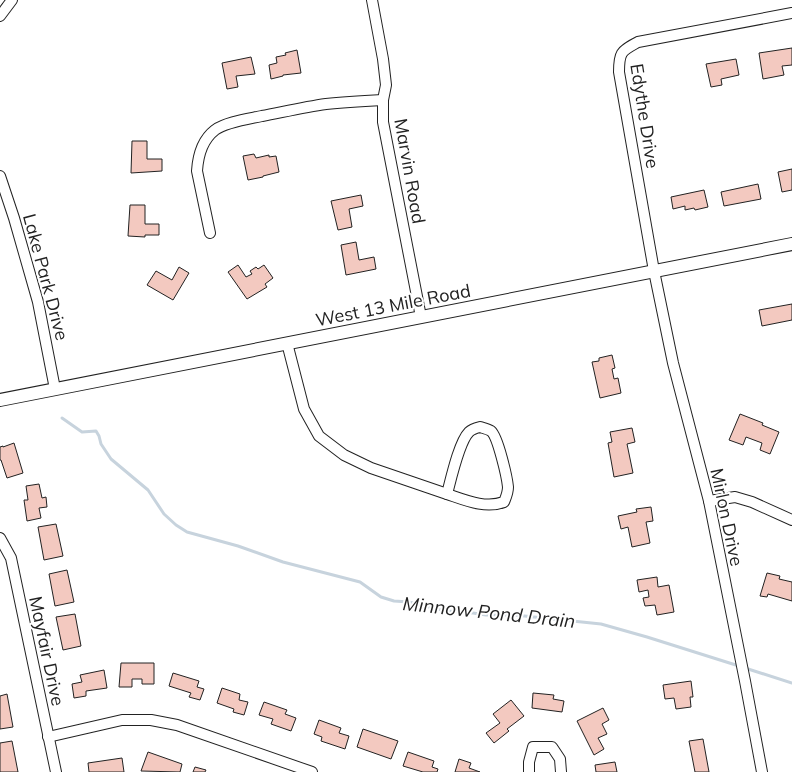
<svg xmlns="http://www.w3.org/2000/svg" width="792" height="772" font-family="Mulish,sans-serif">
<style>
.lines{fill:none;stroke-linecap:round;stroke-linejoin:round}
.stream{stroke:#c7d3dd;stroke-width:3}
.building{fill:#f3c9c0;stroke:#222}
.minor-casing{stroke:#222;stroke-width:12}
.tertiary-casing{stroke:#222;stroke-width:14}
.minor{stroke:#fff;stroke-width:10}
.tertiary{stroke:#fff;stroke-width:12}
.labels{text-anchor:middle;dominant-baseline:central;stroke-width:4;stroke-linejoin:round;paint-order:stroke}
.street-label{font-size:18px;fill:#222;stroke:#fff}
.water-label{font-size:19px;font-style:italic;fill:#222;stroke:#fff}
</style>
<rect width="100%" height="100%" fill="#fff"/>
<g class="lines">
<g class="stream">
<path d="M62 418 82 432 96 431 99 436 101 444 111 459 148 490 164 514 176 525 187 532 238 546 283 562 360 582 381 597 394 601 409 602 425 606 447 611 473 613 486 615H515L601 624 647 637 739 666"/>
<path d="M745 668 792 683"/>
</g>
</g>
<g class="building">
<path d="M792 48V65L782 66 784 75 763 79 759 53Z"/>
<path d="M297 50 301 73 283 75V76L271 79 269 65 277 63 276 57 286 55 285 53Z"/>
<path d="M251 57 255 74 236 76 238 87 227 89 222 63Z"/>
<path d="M736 59 739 75 721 79 722 85 711 87 706 64Z"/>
<path d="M132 141H147V159H162V171L131 173Z"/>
<path d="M254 154 256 158 269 155V157L276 156 279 172 263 176V177L248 180 243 156Z"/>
<path d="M792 169V190L782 192 778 172Z"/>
<path d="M758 184 761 199 724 206 721 192Z"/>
<path d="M704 190 708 207 695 210 694 208 685 210V206L673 209 671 197Z"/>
<path d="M361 195 363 206 349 209 352 227 338 230 331 201Z"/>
<path d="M130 205H145V224H159V235H145V237L128 236Z"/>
<path d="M356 242 359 260 374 257 376 269 346 275 341 245Z"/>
<path d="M238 265 246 277 252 274 250 271 256 267 258 269 264 265 273 278 265 284 267 287 247 299 228 272Z"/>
<path d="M179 267 189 273 173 300 147 285 156 271 172 280Z"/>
<path d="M792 304V320L762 326 759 310Z"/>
<path d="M612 355 615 368 612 369 614 379 618 378 621 393 600 398 592 362 599 361V358Z"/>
<path d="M740 414 763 423 762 425 779 432 770 454 760 450 762 443 746 437 743 445 729 440Z"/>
<path d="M632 428 635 442 627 444 633 473 614 477 608 443 612 442 610 432Z"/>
<path d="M14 443 23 473 7 478 1 460H0V447L3 446V447Z"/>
<path d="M39 484 42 498 46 497 47 507 39 508 41 518 27 521 24 500H28L26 486Z"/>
<path d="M651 507 653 521 646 522 650 543 632 547 628 527 621 529 618 516 637 512 636 509Z"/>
<path d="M56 524 63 556 44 560 38 527Z"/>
<path d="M67 570 74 602 55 606 49 574Z"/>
<path d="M767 573 780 576 779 579 792 582V601L768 594 767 597 760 596Z"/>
<path d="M657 577 658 587 669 585 674 612 657 615 655 605 645 606 643 598 649 597 648 590 639 592 637 580Z"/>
<path d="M75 614 81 646 63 650 56 617Z"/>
<path d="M121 663H154V684H142V679H132V687H119Z"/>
<path d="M104 670 107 688 86 691V696L74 698 72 684 82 682 80 675Z"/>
<path d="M173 673 199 681 197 687 204 689 200 700 189 697 191 693 169 686Z"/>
<path d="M691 681 693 697H690L691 707 676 709 674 698 665 699 663 685Z"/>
<path d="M222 688 240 694 239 700 248 702 244 715 233 712 234 709 217 703Z"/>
<path d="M533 693 554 695 553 699 564 701 562 712 532 708Z"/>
<path d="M7 694 13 727 0 729V696Z"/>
<path d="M511 700 524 716 507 729 509 731 494 743 486 733 500 723 493 714Z"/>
<path d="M264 702 287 710 285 714 296 718 291 731 271 724 273 719 259 715Z"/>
<path d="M603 708 609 720 602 724 607 734 598 738 604 749 594 755 577 721Z"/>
<path d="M319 720 341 728 339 733 349 736 345 749 321 741 322 737 314 734Z"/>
<path d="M363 729 398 741 391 759 357 747Z"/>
<path d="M703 739 709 772H695L689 741Z"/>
<path d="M12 741 18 772H0V743Z"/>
<path d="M148 752 182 764 180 772 141 771Z"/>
<path d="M408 752 434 761 432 767 438 769 437 772H423L403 766Z"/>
<path d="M122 758 124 772H89L88 763Z"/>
<path d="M459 759 471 763 469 768 480 772H455Z"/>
<path d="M615 762 617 772H596L595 765Z"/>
<path d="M195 767 206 770 205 772H193Z"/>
</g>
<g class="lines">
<defs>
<g id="minor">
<path d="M372 0 383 59 386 85 383 100V122L421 317"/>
<path d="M0 16 12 0"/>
<path d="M0 176 14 218 38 302 55 389"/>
<path d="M210 233 197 171C198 155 202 140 215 130 226 122 248 119 262 116 283 112 305 107 326 104 345 102 364 101 383 100"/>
<path d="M287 343 304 409 319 436 344 455 371 468 447 494"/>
<path d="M480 427C483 428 488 429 491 431 498 437 507 477 508 487 508 493 506 497 504 502 485 509 465 500 447 494 451 479 459 442 469 432 472 429 476 428 480 427Z"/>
<path d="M709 501 735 497 752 502 792 520"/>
<path d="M0 538 11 558 56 772"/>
<path d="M48 737 122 720H151L177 725 312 772"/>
<path d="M529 772V762L533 747H552L560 759 561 772"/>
<path d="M762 772 745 681 709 501 673 363 654 271 619 72C619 51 622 51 638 42L792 13"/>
</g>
<path id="tertiary" d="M0 400 792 244"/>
</defs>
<use href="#minor" class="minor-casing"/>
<use href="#tertiary" class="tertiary-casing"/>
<use href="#minor" class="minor"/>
<use href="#tertiary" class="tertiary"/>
</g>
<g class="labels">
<g class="street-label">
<text transform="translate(645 116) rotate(81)">Edythe Drive</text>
<text transform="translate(410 171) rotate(80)">Marvin Road</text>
<text transform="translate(46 277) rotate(75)">Lake Park Drive</text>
<text transform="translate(393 305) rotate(-11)">West 13 Mile Road</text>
<text transform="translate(727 517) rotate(78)">Mirlon Drive</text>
<text transform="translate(47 651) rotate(78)">Mayfair Drive</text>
</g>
<g class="water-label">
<text transform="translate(489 612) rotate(6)">Minnow Pond Drain</text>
</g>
</g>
</svg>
